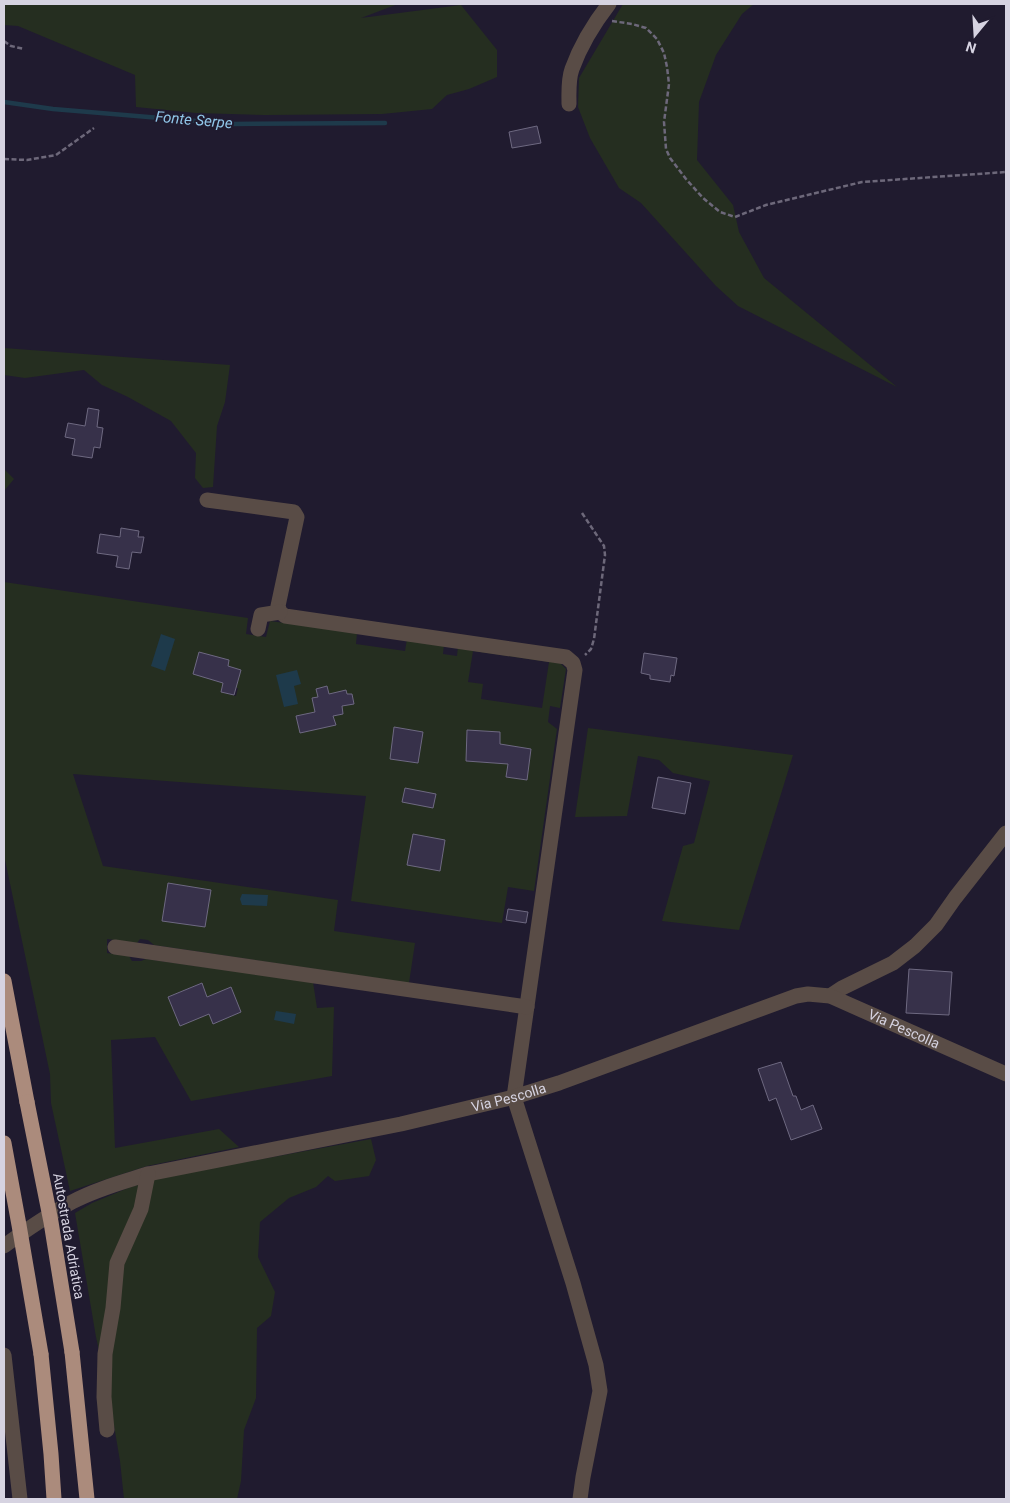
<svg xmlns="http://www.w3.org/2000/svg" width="1010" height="1503" font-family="Roboto,sans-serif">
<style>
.green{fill:#252e20;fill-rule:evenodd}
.water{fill:#1e3a4b}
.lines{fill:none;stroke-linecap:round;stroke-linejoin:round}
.stream{stroke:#1e3a4b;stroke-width:4.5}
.building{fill:#37314a;stroke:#6e6981}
.path{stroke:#6d687a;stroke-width:2.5;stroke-dasharray:5 2.5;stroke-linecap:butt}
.minor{stroke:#594c46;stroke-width:15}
.highway{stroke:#ab8b7c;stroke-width:15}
.highway-bridge{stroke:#ab8b7c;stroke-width:15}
.labels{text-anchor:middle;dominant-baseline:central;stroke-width:4;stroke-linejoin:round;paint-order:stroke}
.street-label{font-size:14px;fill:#d6d3e1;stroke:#201b2f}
.water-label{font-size:15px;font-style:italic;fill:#91c7ea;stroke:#201b2f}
</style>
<rect width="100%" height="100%" fill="#201b2f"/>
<g class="green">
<path d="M4 4H398L361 18 461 5 497 50V77L469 89 447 95 432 109 382 114 265 115 196 113 136 107 135 75 18 26 4 25Z"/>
<path d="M623 4H754L742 14 716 55 699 102 697 160 733 205 739 232 764 278 897 387 738 306 716 286 641 203 619 188 590 138 578 107 579 78Z"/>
<path d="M4 348 230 365 225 402 217 426 213 487 203 488 195 478 196 453 171 421 128 397 102 385 84 370 25 378 4 375Z"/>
<path d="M4 469 14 479 4 491Z"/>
<path d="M4 582 248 618 246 634 266 637 270 621 357 633 356 644 405 651 407 639 444 644 443 654 457 656 458 646 559 662 566 669 560 708 550 706 548 722 557 729 534 891 508 887 502 923 351 901 366 796 73 774 103 866 338 900 334 931 415 943 409 983 154 945 148 940 140 939 137 943 107 939V953L129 956 132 961H141L146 959 313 982 317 1008 334 1007 332 1076 191 1101 155 1037 111 1040 115 1148 219 1129 239 1147 147 1166 70 1191 51 1103 50 1074 4 855ZM473 651 549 662 542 708 481 699 483 684 468 682ZM199 652 229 660 228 666 241 670 236 688H238L236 696 221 692 223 683 193 674ZM327 686 330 697 346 690 347 694H352L354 704 342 706 343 714 333 716 335 725 300 733 296 716 315 712 312 698 318 697 316 689ZM394 727 423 732 418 763 390 759 408 740 393 738ZM467 730 500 732 499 763 466 761ZM513 746 531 749 527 780 506 777 508 764ZM168 883 210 890 205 927 163 921ZM201 983 207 997 231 988 241 1012 213 1024 209 1014 180 1025 168 997Z"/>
<path d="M588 728 793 755 739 930 662 921 683 846 694 843 710 781 673 773 659 760 638 756 627 816 575 817Z"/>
<path d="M371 1139 376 1160 369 1176 335 1181 328 1176 316 1187 289 1198 260 1222 258 1257 275 1292 271 1316 257 1328 256 1398 244 1430 241 1481 237 1499H124L120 1461 108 1390 96 1337 75 1213 92 1203 128 1188 163 1177Z"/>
</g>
<g class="water">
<path d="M161 634 175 639 165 671 151 666Z"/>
<path d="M297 670 301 684 294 686 298 704 284 707 276 675Z"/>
<path d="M242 894 268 895 267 906 242 905 240 899Z"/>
<path d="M276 1011 296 1014 294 1024 274 1020Z"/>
</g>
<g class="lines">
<path class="stream" d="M4 102 53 109 232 124 385 123"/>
</g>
<g class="building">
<path d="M537 126 541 143 512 148 509 132Z"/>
<path d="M88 408 99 410 97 427 103 428 100 448 94 447 92 458 72 455 75 439 65 437 68 423 85 426Z"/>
<path d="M121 528 139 531 138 537H144L141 553 132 552 129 569 116 567 118 556 97 553 100 534 120 537Z"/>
<path d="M199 652 229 660 228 666 241 670 234 695 221 692 223 683 193 674Z"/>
<path d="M644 653 677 658 674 676 671 675 670 682 650 679V675L641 673Z"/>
<path d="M327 686 329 694 346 690 347 694H352L354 704 342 706 343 714 333 716 336 725 300 733 296 716 315 712 312 698 318 697 316 689Z"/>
<path d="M394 727 423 732 418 763 390 759Z"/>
<path d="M467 730 500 732V744L531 749 527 780 506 777 508 764 466 761Z"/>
<path d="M658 777 691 783 685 814 652 808Z"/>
<path d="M405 788 436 794 433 808 402 802Z"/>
<path d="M413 834 445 840 440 871 407 865Z"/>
<path d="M168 883 211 890 205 927 162 921Z"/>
<path d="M508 909 528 912 526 923 506 920Z"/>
<path d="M909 969 952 972 949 1015 906 1013Z"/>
<path d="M202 983 207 997 231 987 241 1012 213 1024 209 1014 180 1026 168 997Z"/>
<path d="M781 1062 793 1096H796L801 1110 813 1105 822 1129 791 1140 776 1098 769 1101 758 1069Z"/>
</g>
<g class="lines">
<g class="path">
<path d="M612 21 632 24 646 28 657 39 664 53 667 67 669 84 664 122 666 149 670 158 686 179 703 198 720 212 735 217 766 205 862 182 1006 172"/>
<path d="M4 41 11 46 24 49"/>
<path d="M4 159 27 160 56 155 94 128"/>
<path d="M582 513 604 546 605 555 594 639 591 649 585 655"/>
</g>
<g class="minor">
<path d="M569 104C569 93 568 80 572 69 580 47 595 22 609 4"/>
<path d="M207 500 294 512 297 517 278 606 280 612 285 616 566 657 573 663 575 670 514 1097 573 1283 596 1365 600 1391 583 1477 580 1499"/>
<path d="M258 629 261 615 280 612"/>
<path d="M115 947 527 1007"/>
<path d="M830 996 842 988 893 963 915 946 936 925 955 898 1006 833"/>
<path id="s1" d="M4 1246C26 1230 48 1215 72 1202 96 1189 123 1182 148 1174L401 1124 514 1097 559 1083 796 996 808 994 830 996 1006 1074"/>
<path d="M4 1355 20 1499"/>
<path d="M107 1430 104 1397 105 1354 113 1308 117 1263 141 1209 148 1174"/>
</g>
<g class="highway">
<path d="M4 981 27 1102"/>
<path d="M72 1352 87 1499"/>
<path d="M41 1354 51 1454 54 1499"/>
</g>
<g class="highway-bridge">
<path d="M27 1102 51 1222 72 1352"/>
<path d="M4 1143 19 1225 41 1354"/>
</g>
</g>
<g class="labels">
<g class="street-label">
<text stroke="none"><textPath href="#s1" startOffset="951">Via Pescolla</textPath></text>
<text stroke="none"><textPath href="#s1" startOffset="531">Via Pescolla</textPath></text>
<text transform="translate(69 1236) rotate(80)">Autostrada Adriatica</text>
</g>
<g class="water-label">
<text transform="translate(194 120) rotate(5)">Fonte Serpe</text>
</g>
</g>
<rect width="1010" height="1503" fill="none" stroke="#d6d3e1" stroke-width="10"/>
<g transform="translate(975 35) rotate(198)" stroke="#201b2f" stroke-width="4" paint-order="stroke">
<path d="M0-4L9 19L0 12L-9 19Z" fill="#d6d3e1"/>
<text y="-8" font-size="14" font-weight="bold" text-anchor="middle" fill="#d6d3e1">N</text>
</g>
</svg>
